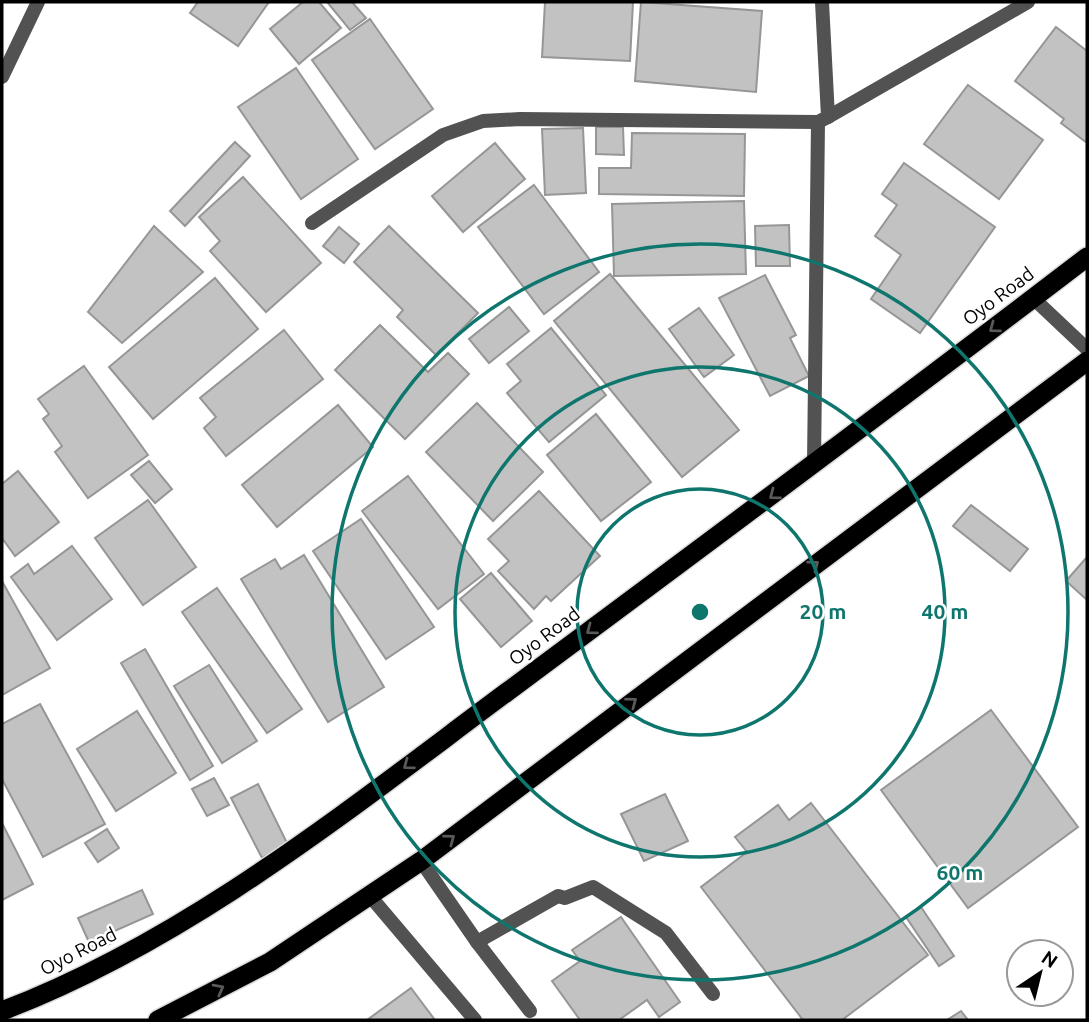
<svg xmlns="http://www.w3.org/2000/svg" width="1089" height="1022" font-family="Ubuntu,sans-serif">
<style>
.building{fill:#c2c2c2;stroke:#969696;stroke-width:2}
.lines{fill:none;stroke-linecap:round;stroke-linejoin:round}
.trunk-casing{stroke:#dbdbdb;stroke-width:22}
.service{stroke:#525252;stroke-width:14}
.minor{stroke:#525252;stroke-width:14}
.trunk{stroke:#000;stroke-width:19}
.oneway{stroke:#595959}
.ring{fill:none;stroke:#0f766e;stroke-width:3.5}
.labels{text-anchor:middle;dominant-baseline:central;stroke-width:5;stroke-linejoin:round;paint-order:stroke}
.street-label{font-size:19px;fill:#000;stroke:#fff}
.centre{fill:#0f766e;stroke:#fff;stroke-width:3.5}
.ring-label{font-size:21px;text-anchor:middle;font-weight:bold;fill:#0f766e;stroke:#fff;stroke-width:5;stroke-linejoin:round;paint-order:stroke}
</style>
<rect width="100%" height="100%" fill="#fff"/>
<g class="building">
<path d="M198 2H269L238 46 190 13Z"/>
<path d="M303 2H319L341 28 299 64 270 29Z"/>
<path d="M327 2H352L366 18 350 30Z"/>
<path d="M545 2H633L630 61 542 57Z"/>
<path d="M641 2 762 11 756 92 635 81Z"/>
<path d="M370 19 433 109 375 149 312 60Z"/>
<path d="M1056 27 1087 51V143L1061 123 1064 119 1015 81Z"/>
<path d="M296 68 358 159 301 199 238 107Z"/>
<path d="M968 85 1043 140 999 199 924 144Z"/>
<path d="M596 127H623L624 155 596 154Z"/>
<path d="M583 128 586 193 545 195 542 129Z"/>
<path d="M632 133 745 134 744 196 599 194V168H631Z"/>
<path d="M235 142 250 156 185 226 170 211Z"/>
<path d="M495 143 525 179 463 232 432 196Z"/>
<path d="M904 163 995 227 920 333 871 299 901 255 875 236 897 205 882 194Z"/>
<path d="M243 177 321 263 266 312 210 251 220 241 199 217Z"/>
<path d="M534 185 599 272 544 314 478 227Z"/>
<path d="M744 201 746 274 614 276 612 204Z"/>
<path d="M789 225 790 266H756L755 226Z"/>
<path d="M154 226 203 272 122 343 88 312Z"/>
<path d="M389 226 478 313 436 355 397 317 403 310 354 262Z"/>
<path d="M339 227 359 244 344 263 323 246Z"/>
<path d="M610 274 739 430 682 477 554 321Z"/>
<path d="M765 275 796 335 790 338 809 376 770 396 719 298Z"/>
<path d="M215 278 258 329 153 419 109 367Z"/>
<path d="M509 307 529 331 489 363 469 339Z"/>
<path d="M699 308 734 355 704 377 669 329Z"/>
<path d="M380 325 428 372 448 353 469 374 405 439 335 370Z"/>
<path d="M551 328 606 395 549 442 507 393 521 381 507 364Z"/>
<path d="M284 330 323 379 226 456 204 428 216 417 200 398Z"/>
<path d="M84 366 148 455 88 498 55 452 62 446 43 419 49 414 38 399Z"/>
<path d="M477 403 543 472 493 521 426 452Z"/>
<path d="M338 405 373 447 277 527 242 485Z"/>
<path d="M596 414 651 482 601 521 547 455Z"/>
<path d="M149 461 172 489 155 503 131 475Z"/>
<path d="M18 471 59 522 15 556 2 538V484Z"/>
<path d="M408 476 484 574 438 609 362 511Z"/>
<path d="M539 491 600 556 551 601 546 596 534 609 498 571 509 561 488 539Z"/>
<path d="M148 500 196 567 143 605 95 538Z"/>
<path d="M971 505 1028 549 1010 571 953 526Z"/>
<path d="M361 519 434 627 386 659 313 551Z"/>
<path d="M72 546 112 599 57 640 11 577 28 564 34 574Z"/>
<path d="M304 555 384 687 328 722 241 579 275 559 281 569Z"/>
<path d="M1087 557V600L1066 581Z"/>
<path d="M491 573 532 621 501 647 460 599Z"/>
<path d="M2 581 50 668 2 695Z"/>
<path d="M217 588 302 709 267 733 182 612Z"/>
<path d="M145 649 213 766 190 780 121 663Z"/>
<path d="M209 665 257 741 222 763 174 686Z"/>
<path d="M40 704 105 824 43 857 2 779V724Z"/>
<path d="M991 710 1078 827 968 908 881 790Z"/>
<path d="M137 711 176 773 116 811 77 749Z"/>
<path d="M214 778 229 805 207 816 192 789Z"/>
<path d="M258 784 288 845 262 858 231 798Z"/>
<path d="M665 794 688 841 644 861 621 814Z"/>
<path d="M811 803 928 955 842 1020H803L701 887 747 852 735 837 778 805 789 820Z"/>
<path d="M2 823 33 884 2 900Z"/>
<path d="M107 829 119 848 98 862 85 843Z"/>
<path d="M142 890 153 914 110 933 114 942 93 951 78 918Z"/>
<path d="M921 907 954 956 939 966 906 917Z"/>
<path d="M621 917 680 1002 659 1017 647 1000 619 1020H580L552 981 580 961 572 950Z"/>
<path d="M411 988 435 1020H367Z"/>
<path d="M961 1011 968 1020H947Z"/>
</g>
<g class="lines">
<defs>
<g id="trunk">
<path d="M2 1011C188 940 348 810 507 692 701 548 895 404 1087 257"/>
<path d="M158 1020 270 962 421 861 1087 361"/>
</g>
</defs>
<use href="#trunk" class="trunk-casing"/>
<g class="service">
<path d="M2 77 38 2"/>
<path d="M312 223 443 135 483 121 520 119 818 122"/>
<path d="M421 861 477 942 530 1011"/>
<path d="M477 942 558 896 565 898 593 887 666 933 713 994"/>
</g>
<g class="minor">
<path d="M828 117 1028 2"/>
<path d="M1033 298 1087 349"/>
<path d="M814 465 818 122 828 117 822 2"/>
<path d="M370 896 475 1020"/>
</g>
<use href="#trunk" class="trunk"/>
</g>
<defs><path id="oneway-chevron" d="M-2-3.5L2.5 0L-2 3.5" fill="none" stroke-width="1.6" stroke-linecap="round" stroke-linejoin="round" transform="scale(1.75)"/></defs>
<g class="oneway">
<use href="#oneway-chevron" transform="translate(994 328) rotate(143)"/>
<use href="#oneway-chevron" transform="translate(774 495) rotate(143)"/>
<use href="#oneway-chevron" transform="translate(814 565) rotate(-37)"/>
<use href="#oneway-chevron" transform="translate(591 630) rotate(143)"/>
<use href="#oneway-chevron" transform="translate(632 702) rotate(-37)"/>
<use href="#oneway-chevron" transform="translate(408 765) rotate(143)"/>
<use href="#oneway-chevron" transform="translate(450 839) rotate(-37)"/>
<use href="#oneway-chevron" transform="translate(219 989) rotate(-28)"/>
</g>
<g class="ring">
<circle cx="700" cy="612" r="123"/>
<circle cx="700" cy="612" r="245"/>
<circle cx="700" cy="612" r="368"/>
</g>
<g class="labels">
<g class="street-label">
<text transform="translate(998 296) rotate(-37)">Oyo Road</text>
<text transform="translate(544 636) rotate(-37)">Oyo Road</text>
<text transform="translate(78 951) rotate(-27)">Oyo Road</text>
</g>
</g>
<circle cx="700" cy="612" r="10" class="centre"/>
<g class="ring-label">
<text x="823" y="619">20 m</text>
<text x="945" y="619">40 m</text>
<text x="960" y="880">60 m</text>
</g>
<rect width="1089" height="1022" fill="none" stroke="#000000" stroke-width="7"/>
<g transform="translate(1040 973) rotate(35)"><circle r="33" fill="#ffffff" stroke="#999999" stroke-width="2"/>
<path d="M0-5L12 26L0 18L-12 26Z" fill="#000000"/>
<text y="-10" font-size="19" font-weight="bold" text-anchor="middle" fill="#000000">N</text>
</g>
</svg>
